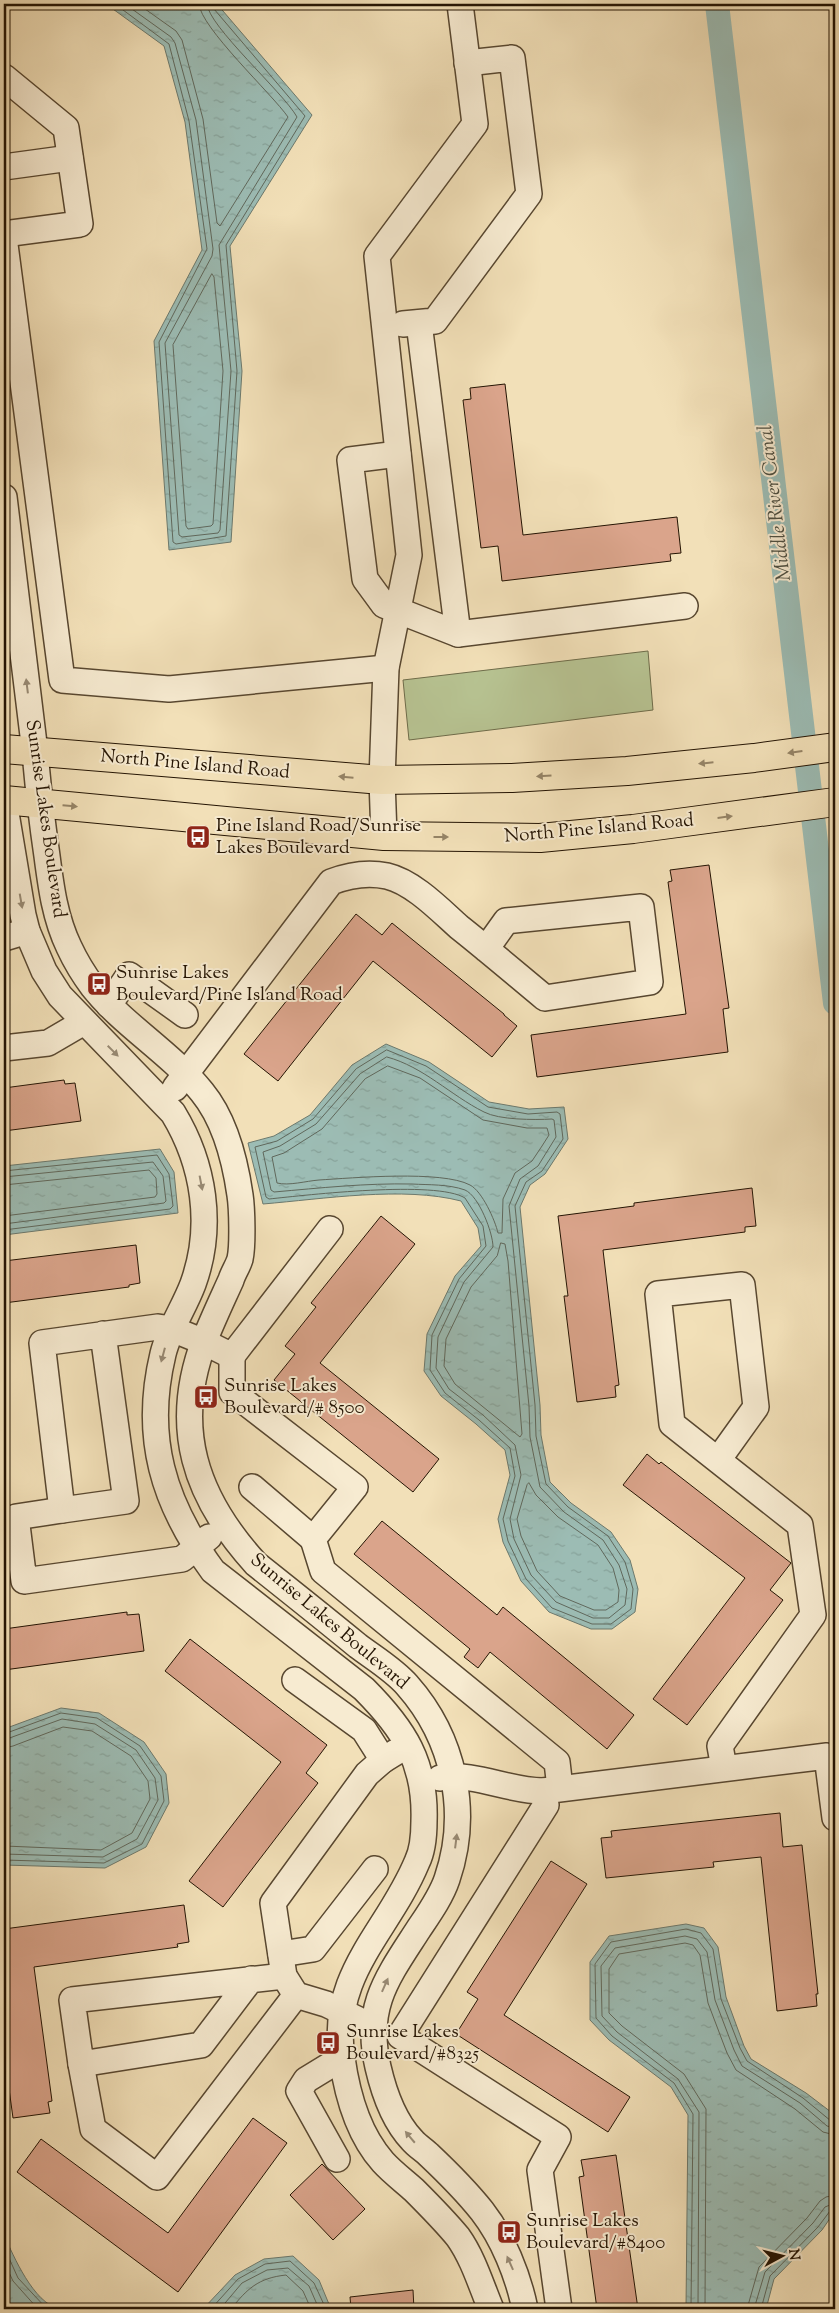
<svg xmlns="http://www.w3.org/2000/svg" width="839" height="2313" font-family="'Sorts Mill Goudy',serif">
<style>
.grass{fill:#b7c392;stroke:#6e6c4a}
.water{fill:url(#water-ripples);stroke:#6c796d}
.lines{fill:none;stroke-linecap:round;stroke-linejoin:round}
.shore{stroke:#60685c;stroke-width:1}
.canal{stroke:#9cbcb4;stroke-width:24}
.building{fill:#daa48b;stroke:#241403}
.minor-casing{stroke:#584730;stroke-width:28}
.major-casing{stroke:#241403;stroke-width:30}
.minor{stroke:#f7ebd1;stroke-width:25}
.major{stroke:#f2e0b8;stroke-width:28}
.oneway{fill:#988a74}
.oneway2{fill:#958467}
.labels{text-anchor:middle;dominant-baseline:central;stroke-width:4;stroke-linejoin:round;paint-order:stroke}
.street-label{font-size:19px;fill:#241403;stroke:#f7ebd1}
.poi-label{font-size:19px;fill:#241403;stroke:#f7ebd1;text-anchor:start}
.water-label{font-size:20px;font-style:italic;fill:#4e4f41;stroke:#f7ebd1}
</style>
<defs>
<pattern id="water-ripples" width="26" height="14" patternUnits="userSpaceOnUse" patternTransform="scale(1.25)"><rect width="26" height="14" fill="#9cbcb4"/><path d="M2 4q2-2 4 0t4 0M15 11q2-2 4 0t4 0" fill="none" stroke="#86a199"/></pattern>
</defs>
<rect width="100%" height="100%" fill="#f2e0b8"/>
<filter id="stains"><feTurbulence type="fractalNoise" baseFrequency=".004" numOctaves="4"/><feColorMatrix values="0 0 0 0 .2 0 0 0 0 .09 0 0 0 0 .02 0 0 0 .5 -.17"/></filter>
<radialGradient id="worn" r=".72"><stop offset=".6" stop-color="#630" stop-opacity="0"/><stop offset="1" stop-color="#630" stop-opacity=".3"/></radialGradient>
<path class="grass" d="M648 651 653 710 409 740 403 680Z"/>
<g class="water">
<path d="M106 4H217L312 115 230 246 242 371 231 542 169 550 154 341 202 250 185 122 164 46Z"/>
<path d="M386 1044 429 1062 489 1102 529 1109 564 1107 568 1139 545 1174 530 1185 520 1207 540 1405 541 1435 550 1482 571 1503 611 1532 630 1560 638 1589 635 1612 612 1629H591L549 1612 521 1581 503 1542 498 1519 510 1475 505 1450 476 1424 441 1396 424 1371 427 1334 455 1276 481 1246 478 1228 461 1201C403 1186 323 1199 263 1204L248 1143 274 1136 310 1115 352 1065Z"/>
<path d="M160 1149 174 1172 178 1213 4 1235V1166Z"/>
<path d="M61 1708 99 1713 144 1742 166 1774 169 1803 146 1847 105 1868 4 1865V1729Z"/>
<path d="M686 1924 704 1928 718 1947 726 1997 744 2046 751 2059 806 2093 831 2112 835 2120V2211L822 2230 774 2279 766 2309H686L688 2115 671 2087 609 2040 590 2020V1962L609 1936Z"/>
<path d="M4 2235C14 2257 33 2302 59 2309H4Z"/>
<path d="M293 2256 319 2280 331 2309H203L235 2275 264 2259Z"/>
</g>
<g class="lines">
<g class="shore">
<path d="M115 4 169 44 189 121 207 249 159 342 173 542 176 544 226 536 237 371 226 245 305 116 214 9 213 4"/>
<path d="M125 4 171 37 175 43 196 120 213 249 212 256 165 343 179 535 182 537 218 533 220 530 231 371 219 245 297 117C283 92 208 26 207 4"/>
<path d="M138 4 176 31 182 40 203 119 217 223 220 226 288 117C272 94 200 27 199 4"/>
<path d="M212 274 214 277 223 371 213 524 211 526 188 529 186 526 173 345Z"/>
<path d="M387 1050 426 1066 488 1107 528 1114 557 1112 560 1114 563 1139 542 1171 526 1182 515 1206 535 1405 536 1436 546 1484 568 1507 608 1536 625 1562 633 1589 631 1609 611 1624H592L552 1608 526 1579 508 1541 503 1519 515 1476 510 1448 479 1420 445 1393 430 1370 432 1335 459 1279 486 1246 483 1226 465 1198C436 1180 307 1195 269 1199L266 1197 255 1147 277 1141 313 1119 356 1069Z"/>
<path d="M387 1057C424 1067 450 1095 484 1112 499 1120 534 1120 552 1119L554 1120 556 1137 538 1166 520 1179 509 1206 529 1406 530 1437 540 1487 564 1512 603 1540 619 1565 627 1589 625 1605 609 1618H593L556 1602 531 1575 514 1539 510 1519 521 1475 515 1445 483 1415 449 1389 436 1368 438 1337 464 1282 493 1247C493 1233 479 1196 465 1190 448 1184 429 1185 412 1184 366 1183 320 1188 274 1192L271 1190 263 1152 280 1146 316 1124 360 1074Z"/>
<path d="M388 1066 420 1078 483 1120 527 1128H547L549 1135 542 1146 532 1161 515 1173 503 1199 502 1233H498C495 1220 482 1191 470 1185 442 1170 352 1178 319 1180 306 1181 289 1186 277 1183L272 1157 284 1153 322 1129 365 1079Z"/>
<path d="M4 1171 157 1155 169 1174 173 1206 170 1209 4 1230"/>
<path d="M4 1177 153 1162 163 1176 166 1201 164 1203 4 1224"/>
<path d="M4 1185 149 1170 156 1178 157 1194 155 1197 4 1216"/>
<path d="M501 1243 505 1244 508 1261 522 1434 520 1437 455 1384 444 1366 446 1339 471 1287 497 1256Z"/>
<path d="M529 1483 536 1495 558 1517 598 1545 613 1568 619 1590 618 1602 606 1610H594L560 1596 537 1571 521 1536 517 1519 527 1485Z"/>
<path d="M4 1734 61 1713 97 1718 140 1746 161 1776 164 1801 142 1844 104 1863 4 1860"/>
<path d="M4 1740 62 1719 95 1724 136 1750 155 1778 158 1800 137 1839 103 1857 4 1854"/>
<path d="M4 1748 13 1746 63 1727 92 1731 131 1756 148 1781 150 1799 132 1833 101 1850 4 1846"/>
<path d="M4 2247 18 2278 47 2309"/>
<path d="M4 2262 13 2281 38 2309"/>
<path d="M211 2309 238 2279 265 2264 290 2261 314 2283 326 2309"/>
<path d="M220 2309 242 2283 267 2270 288 2268 309 2286 319 2309"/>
<path d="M231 2309C247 2289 258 2278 286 2275L303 2291 311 2309"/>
<path d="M691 2309 693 2114 674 2083 612 2036 596 2018 595 1964 611 1942 686 1929 701 1933 713 1949 721 1999 740 2048 747 2061 803 2098 831 2121 835 2122"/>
<path d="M698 2309 699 2112 678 2079 617 2032 602 2016 601 1966 615 1948 685 1936 697 1939 707 1952 715 2000 734 2050 742 2066 800 2103 827 2126 835 2128"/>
<path d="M705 2309 706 2109 684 2074 622 2026 609 2013V1969L619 1954 685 1943 693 1945 700 1955 708 2003 727 2053 736 2070 795 2109 823 2132 835 2135"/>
<path d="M747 2309 759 2267 807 2218 820 2201 826 2197 835 2195"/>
<path d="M754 2309 765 2272 813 2223 825 2207 835 2203"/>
<path d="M761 2309 770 2276 818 2227 830 2211 835 2209"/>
</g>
<path class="canal" d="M717 4 835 1003"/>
</g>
<g class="building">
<path d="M505 384 523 535 677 517 681 553 670 554 671 561 502 581 498 546 481 548 463 400 471 399 470 388Z"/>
<path d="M709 865 729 1008 723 1009 728 1052 537 1077 531 1035 686 1014 668 882 672 881 670 870Z"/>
<path d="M356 914 382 935 392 923 504 1014V1015L517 1026 492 1057 373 961 278 1081 244 1054Z"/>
<path d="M64 1080 65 1084 75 1083 81 1121 4 1131V1088Z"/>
<path d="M752 1188 756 1226 745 1227V1232L603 1250 619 1385 615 1386 616 1397 577 1402 564 1296H568L558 1216 634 1206V1203Z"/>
<path d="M381 1216 415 1244 320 1363 439 1459 413 1492 274 1380 295 1354 285 1346 316 1307 311 1303Z"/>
<path d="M136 1245 140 1283 129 1285V1287L4 1303V1261Z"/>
<path d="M647 1454 659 1464 661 1462 791 1563 770 1590 783 1600 687 1725 653 1699 745 1578 623 1485Z"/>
<path d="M382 1521 497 1615 503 1607 634 1715 607 1749 490 1652 478 1668 464 1657 470 1649 354 1554Z"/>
<path d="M127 1612V1615L139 1614 144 1651 4 1670V1629Z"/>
<path d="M190 1639 327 1745 306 1773 318 1783 223 1907 189 1881 281 1762 165 1671Z"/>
<path d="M780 1813 783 1847 802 1845 818 1994H816L817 2006 777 2011 761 1857 713 1862 714 1867 606 1878 601 1838 612 1837 611 1831Z"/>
<path d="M551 1861 587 1884 504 2015 630 2097 608 2132 456 2034 478 1999 467 1992Z"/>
<path d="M184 1905 189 1942 177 1944 178 1947 34 1967 52 2101 48 2102 50 2113 13 2118 4 2052V1929Z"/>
<path d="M253 2118 287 2143 178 2292 17 2172 41 2139 168 2233Z"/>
<path d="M616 2155 638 2309H597L579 2177 584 2176 581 2160Z"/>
<path d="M322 2164 365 2209 333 2240 290 2195Z"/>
<path d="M413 2290 414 2309H351L350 2297Z"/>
</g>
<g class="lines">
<defs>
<g id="minor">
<path d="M4 77 66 128 80 224 4 234"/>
<path d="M4 167 70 158"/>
<path d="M4 237 62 680 169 689 386 668"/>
<path d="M419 323 458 634 685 606"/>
<path d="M403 324 435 321 529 194 512 58 467 63"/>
<path d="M398 454 350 460 365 579 384 605 458 634"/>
<path d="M4 497C15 582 25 667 35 752 38 787 42 822 47 856 51 887 55 918 69 947 75 960 84 975 93 987 124 1026 170 1052 202 1092 225 1120 235 1160 240 1195 242 1208 243 1246 240 1259 238 1266 233 1273 231 1280 222 1300 213 1319 205 1339 171 1427 195 1497 256 1564 290 1591 324 1618 358 1646 374 1658 394 1670 407 1685 454 1738 470 1812 447 1879 441 1897 428 1915 418 1930 387 1978 364 2007 378 2067 384 2093 393 2120 412 2140 417 2146 424 2150 429 2155 447 2172 466 2191 482 2211 503 2238 518 2275 525 2309"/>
<path d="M4 801 23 915 27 931 44 971 60 996 173 1113C204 1164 214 1226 193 1284 184 1308 169 1329 163 1354 143 1437 163 1503 213 1571L364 1689C404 1729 426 1763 424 1821 424 1835 423 1850 417 1862 388 1932 329 1974 342 2058 347 2094 359 2135 383 2162 392 2172 404 2181 414 2190 429 2205 444 2220 458 2237 473 2258 481 2285 491 2309"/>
<path d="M384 836 382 780 386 668 409 555 377 256 475 124 460 4"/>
<path d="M4 938 27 931"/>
<path d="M109 1005 129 975 185 1015"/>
<path d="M4 1048 48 1043 84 1022"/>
<path d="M175 1088 331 882C349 875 368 872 387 876 413 882 440 910 459 927 488 950 516 974 545 998L650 982 641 907 506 921 486 949"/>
<path d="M103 1334 126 1501 62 1510 42 1343 158 1327 172 1329 204 1342 232 1356 330 1229"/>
<path d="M232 1356V1392L355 1487 313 1539 323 1571 557 1762 560 1788"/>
<path d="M718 1460 756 1407 742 1285 658 1294 672 1424 800 1525 813 1615 720 1746 724 1768"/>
<path d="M252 1487 313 1539"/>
<path d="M62 1510 16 1517 24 1581 182 1559 209 1537"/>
<path d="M295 1680 364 1730 383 1760 396 1752"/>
<path d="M440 1778C475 1772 508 1791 543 1791L827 1756 835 1818"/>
<path d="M543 1791 546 1805 400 2036 558 2137 540 2170 559 2309"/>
<path d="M281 1954 313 1949 375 1869"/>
<path d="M251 1979 201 2045 81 2064 72 2000 284 1976"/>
<path d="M357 2019 326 2004 296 1995 284 1976 273 1903 367 1774 383 1760"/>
<path d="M81 2064 93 2129 157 2177 296 1995"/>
<path d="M337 2159 299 2091 306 2080 342 2058"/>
</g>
<g id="major">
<path d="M4 749 382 780 512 778 627 771 754 758 835 747"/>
<path d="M4 800 384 836 540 838 633 829 835 802"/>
</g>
</defs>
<use href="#minor" class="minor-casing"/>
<use href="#major" class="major-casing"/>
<use href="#minor" class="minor"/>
<use href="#major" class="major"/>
</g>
<defs><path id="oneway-solid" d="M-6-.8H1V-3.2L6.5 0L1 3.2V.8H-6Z" transform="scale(1.25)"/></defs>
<g class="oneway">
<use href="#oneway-solid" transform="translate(27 686) rotate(-97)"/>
<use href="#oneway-solid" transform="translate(21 901) rotate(80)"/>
<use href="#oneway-solid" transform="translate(113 1051) rotate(45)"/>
<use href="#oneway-solid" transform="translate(201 1183) rotate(79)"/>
<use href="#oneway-solid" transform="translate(163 1355) rotate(105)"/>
<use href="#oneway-solid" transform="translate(456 1841) rotate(-83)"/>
<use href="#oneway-solid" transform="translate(385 1985) rotate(-66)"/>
<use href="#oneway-solid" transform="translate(410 2137) rotate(-130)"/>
<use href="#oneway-solid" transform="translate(510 2263) rotate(-114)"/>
</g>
<g class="oneway2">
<use href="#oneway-solid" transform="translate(795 752) rotate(172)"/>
<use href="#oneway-solid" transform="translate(706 763) rotate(174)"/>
<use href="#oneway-solid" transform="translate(544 776) rotate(177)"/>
<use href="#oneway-solid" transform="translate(346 777) rotate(-175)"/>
<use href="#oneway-solid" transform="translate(70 806) rotate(5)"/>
<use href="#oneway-solid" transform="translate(725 817) rotate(-7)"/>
<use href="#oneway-solid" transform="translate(441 837)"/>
</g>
<defs>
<symbol id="bus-square" viewBox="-11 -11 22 22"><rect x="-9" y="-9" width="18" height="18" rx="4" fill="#8f2418" stroke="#f7ebd1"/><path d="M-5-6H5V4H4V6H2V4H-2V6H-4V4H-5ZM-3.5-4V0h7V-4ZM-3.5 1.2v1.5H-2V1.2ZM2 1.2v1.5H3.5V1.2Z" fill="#fff"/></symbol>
</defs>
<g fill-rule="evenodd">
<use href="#bus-square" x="184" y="823" width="28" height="28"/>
<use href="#bus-square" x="85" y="970" width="28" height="28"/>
<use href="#bus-square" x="192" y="1383" width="28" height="28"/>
<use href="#bus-square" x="314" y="2029" width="28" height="28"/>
<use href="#bus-square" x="495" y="2218" width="28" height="28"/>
</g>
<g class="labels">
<g class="street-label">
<text transform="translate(195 765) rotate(5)">North Pine Island Road</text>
<text transform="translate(45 819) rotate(82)">Sunrise Lakes Boulevard</text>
<text transform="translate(599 829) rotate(-5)">North Pine Island Road</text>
<text transform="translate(329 1622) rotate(40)">Sunrise Lakes Boulevard</text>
</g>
<g class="poi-label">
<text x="216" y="826">Pine Island Road/Sunrise<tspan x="216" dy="22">Lakes Boulevard</tspan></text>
<text x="116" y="973">Sunrise Lakes<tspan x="116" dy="22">Boulevard/Pine Island Road</tspan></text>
<text x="224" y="1386">Sunrise Lakes<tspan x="224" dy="22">Boulevard/# 8500</tspan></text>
<text x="346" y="2032">Sunrise Lakes<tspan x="346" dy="22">Boulevard/#8325</tspan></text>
<text x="526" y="2221">Sunrise Lakes<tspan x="526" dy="22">Boulevard/#8400</tspan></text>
</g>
<g class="water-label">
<text transform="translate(776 503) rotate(-97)">Middle River Canal</text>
</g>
</g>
<rect width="839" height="2313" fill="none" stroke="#f2e0b8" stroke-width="20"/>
<rect x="5" y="5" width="829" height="2303" fill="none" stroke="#241403" stroke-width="2.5"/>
<rect x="10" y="10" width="819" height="2293" fill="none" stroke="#241403"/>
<g transform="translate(782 2256) rotate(83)" stroke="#f7ebd1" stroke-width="4" paint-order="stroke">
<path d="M0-4L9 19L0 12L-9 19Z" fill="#241403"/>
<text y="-8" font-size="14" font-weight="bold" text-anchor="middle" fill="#241403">N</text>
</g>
<rect width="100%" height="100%" filter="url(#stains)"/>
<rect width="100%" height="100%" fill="url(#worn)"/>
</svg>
